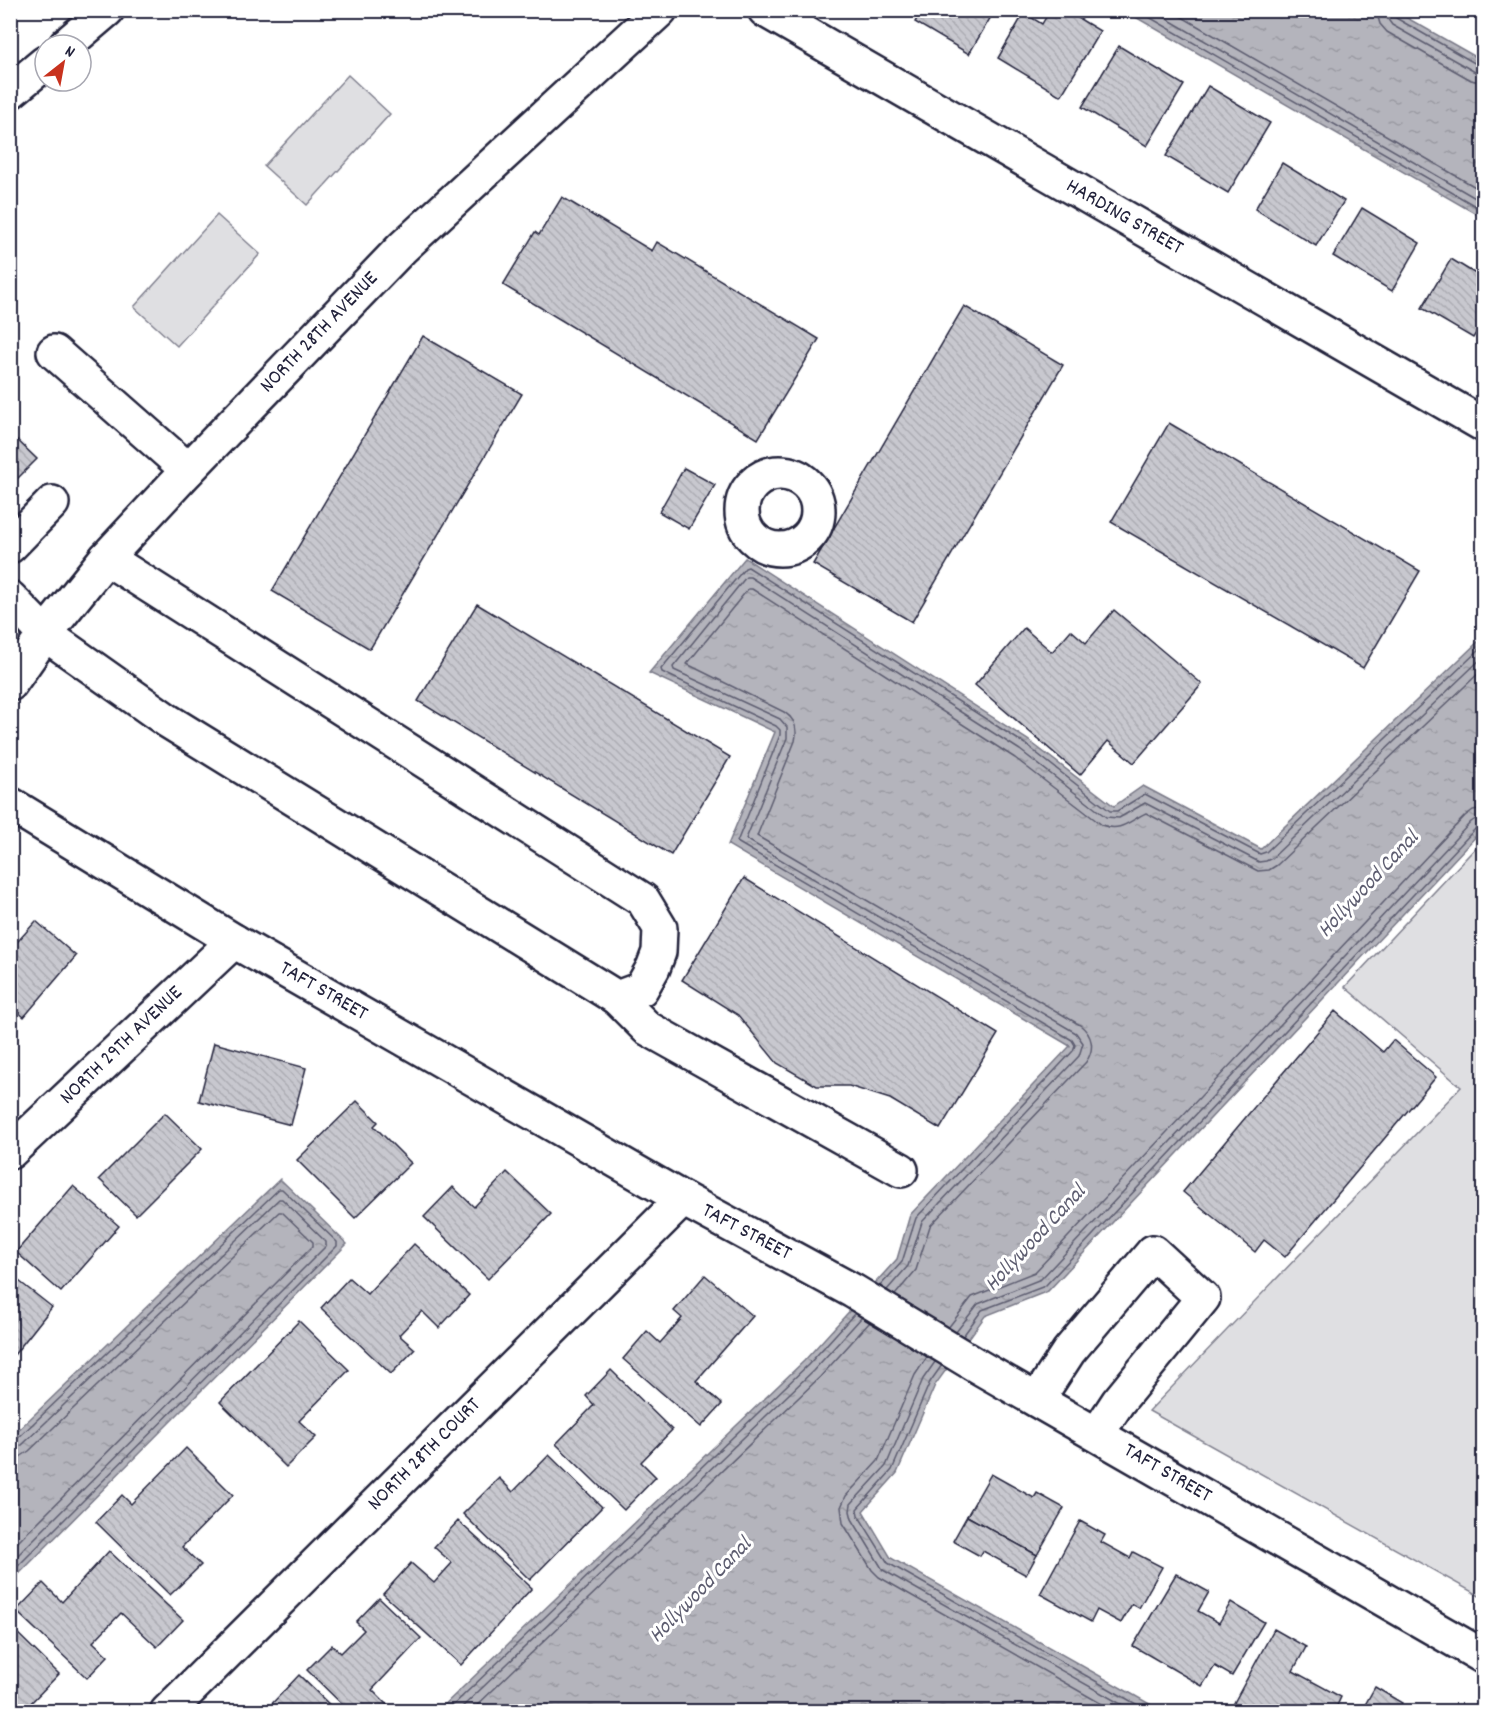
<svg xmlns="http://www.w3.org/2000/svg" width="1494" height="1722" font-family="Dekko,sans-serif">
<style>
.green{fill:#dfdfe2;stroke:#80808e;stroke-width:1.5}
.water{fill:url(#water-ripples);stroke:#7a7a88;stroke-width:1.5}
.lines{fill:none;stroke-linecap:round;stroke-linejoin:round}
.shore{stroke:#5c5c6f;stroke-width:1.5}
.building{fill:url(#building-back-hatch);stroke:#22223b;stroke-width:1.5}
.minor-casing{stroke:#22223b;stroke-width:38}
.highway-casing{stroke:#22223b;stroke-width:38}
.minor{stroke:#fff;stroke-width:33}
.highway{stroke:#fff;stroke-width:33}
.labels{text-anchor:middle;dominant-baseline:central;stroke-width:6;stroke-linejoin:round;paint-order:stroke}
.street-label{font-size:21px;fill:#22223b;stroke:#fff}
.water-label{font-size:22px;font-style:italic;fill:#5c5c6f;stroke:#fff}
</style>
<defs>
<pattern id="water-ripples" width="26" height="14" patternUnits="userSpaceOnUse" patternTransform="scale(1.5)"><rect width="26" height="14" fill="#b4b4bc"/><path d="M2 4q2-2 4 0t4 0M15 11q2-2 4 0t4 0" fill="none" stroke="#9a9aa2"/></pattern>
<pattern id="building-back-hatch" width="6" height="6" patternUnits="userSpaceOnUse" patternTransform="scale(1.5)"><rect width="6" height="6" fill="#c8c8cf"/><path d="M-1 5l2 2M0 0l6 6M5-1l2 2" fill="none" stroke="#acacb3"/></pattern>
</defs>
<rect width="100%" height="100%" fill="#fff"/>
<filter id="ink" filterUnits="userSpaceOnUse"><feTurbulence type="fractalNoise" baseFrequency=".0167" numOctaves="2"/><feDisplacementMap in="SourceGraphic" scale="12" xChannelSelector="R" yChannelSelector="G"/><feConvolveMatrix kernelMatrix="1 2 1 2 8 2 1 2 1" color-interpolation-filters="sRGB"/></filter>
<g filter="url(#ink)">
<g class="green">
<path d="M348 75 390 114 307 205 264 166Z"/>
<path d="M217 215 260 254 177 346 134 307Z"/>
<path d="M1483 840V1598L1149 1411 1461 1087 1345 987Z"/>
</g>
<g class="water">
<path d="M1125 11H1395L1483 61V218Z"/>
<path d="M745 558 1028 740 1114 806 1143 786 1261 849 1483 637V829L1048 1291 985 1316 935 1385 897 1473 863 1511 891 1558 1162 1711 801 1712 782 1710 773 1712H437L804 1361 897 1259 910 1215 1070 1046 728 845 775 732 649 673Z"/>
<path d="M280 1179 347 1244 11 1582V1437Z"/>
</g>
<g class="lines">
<g class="shore">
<path d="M1137 10 1484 211"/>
<path d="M1152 10 1484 203"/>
<path d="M1170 10 1484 192"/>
<path d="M1376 10 1380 24 1387 32 1471 80 1484 83"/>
<path d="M1386 10 1387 18 1392 25 1475 72 1484 74"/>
<path d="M1393 10 1396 18 1478 65 1484 66"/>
<path d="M880 1286 902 1262 916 1218 1073 1051 1075 1045 1072 1040 737 842 780 735V730L776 726 662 672 661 669 745 568 748 567 1025 744 1110 811H1117L1145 794 1260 854 1266 852 1484 645"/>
<path d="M887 1290 908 1266 922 1222 1079 1056 1083 1043 1076 1033 746 839 787 738V727L780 719 674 670 673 667 746 577H750L1020 750 1106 817 1119 818 1145 803 1259 862 1266 861 1272 858 1484 656"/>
<path d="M895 1295 916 1270 930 1226 1086 1062C1095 1049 1093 1035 1080 1025L757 836 795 741C798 728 795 719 784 712L687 664 748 589H752L1015 758 1102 825C1121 833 1130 820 1146 813L1258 871 1269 870 1277 865 1484 668"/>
<path d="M948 1328 972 1297 1035 1272 1465 816 1473 810 1484 808"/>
<path d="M956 1332 978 1304 1041 1279 1471 822 1477 818H1484"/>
<path d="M963 1336 982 1310 1045 1286 1477 827 1484 825"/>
<path d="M927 1357 915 1375 878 1461 846 1496 841 1507 843 1523 872 1570 879 1577 1116 1712"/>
<path d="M935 1362 923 1379 886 1466 851 1504 850 1511 852 1519 883 1570 1135 1712"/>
<path d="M942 1365 930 1382 892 1470 857 1509 858 1515 888 1563 1150 1712"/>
<path d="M10 1441 17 1439 279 1189H282L337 1242V1246L10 1574"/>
<path d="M10 1449 22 1445 279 1199H282L326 1242V1246L10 1563"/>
<path d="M10 1458 20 1457 29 1451 279 1212H282L313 1242V1246L10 1550"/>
<path d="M446 1712 808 1365 855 1313"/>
<path d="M457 1712 813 1371 862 1317"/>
<path d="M470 1712 820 1377 870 1322"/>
</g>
</g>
<g class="building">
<path d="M922 10H995L969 54 915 22Z"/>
<path d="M1050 10H1065L1100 31 1061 96 998 58 1024 13 1042 24Z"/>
<path d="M1119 46 1184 85 1147 146 1082 107Z"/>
<path d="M1208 86 1270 123 1228 193 1166 156Z"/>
<path d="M1282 163 1344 201 1316 246 1255 209Z"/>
<path d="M562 197 652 251 657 242 819 339 758 439 503 285 535 232 539 235Z"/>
<path d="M1362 208 1420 243 1392 291 1333 256Z"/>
<path d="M1451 259 1484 279V320L1473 338 1422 308Z"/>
<path d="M964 306 1063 365 912 622 813 564Z"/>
<path d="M423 336 522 394 370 649 272 591Z"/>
<path d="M1169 423 1420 571 1363 668 1111 522Z"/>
<path d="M10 433 37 459 10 486Z"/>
<path d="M684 468 715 485 689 529 659 512Z"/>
<path d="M477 604 730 757 671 855 418 701Z"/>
<path d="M1114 610 1202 684 1134 763 1108 741 1080 775 975 685 1024 628 1052 652 1071 630 1086 643Z"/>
<path d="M744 878 998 1034 940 1129 890 1099 849 1086H817L777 1063 738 1015 682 980Z"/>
<path d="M36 921 76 956 24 1017 10 1005V950Z"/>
<path d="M1335 1011 1383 1052 1393 1040 1436 1077 1285 1257 1264 1240 1255 1252 1183 1192Z"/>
<path d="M214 1043 306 1068 291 1125 199 1101Z"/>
<path d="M357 1101 378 1122 374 1126 411 1163 355 1218 297 1160Z"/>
<path d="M165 1113 202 1149 136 1215 99 1179Z"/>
<path d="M507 1172 551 1214 488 1279 424 1217 453 1187 474 1207Z"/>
<path d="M73 1186 119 1226 61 1292 16 1252Z"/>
<path d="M414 1244 469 1295 439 1328 422 1311 399 1335 415 1349 391 1374 321 1308 349 1278 367 1294Z"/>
<path d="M10 1274 52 1307 10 1360Z"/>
<path d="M705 1275 753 1316 696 1381 722 1404 701 1427 623 1359 647 1331 660 1343 682 1318 674 1311Z"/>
<path d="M299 1321 349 1370 299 1421 316 1437 286 1467 220 1402Z"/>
<path d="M611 1370 672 1430 641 1462 656 1477 624 1510 556 1444 594 1405 586 1396Z"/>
<path d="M186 1448 233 1495 182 1547 201 1565 170 1595 96 1522 122 1495 131 1504Z"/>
<path d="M549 1455 602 1507 530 1580 463 1514 499 1478 513 1492Z"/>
<path d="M991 1474 1034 1498 1037 1493 1064 1508 1037 1555 967 1516Z"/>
<path d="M967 1516 1037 1555 1026 1575 983 1551 980 1556 953 1541Z"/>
<path d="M458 1521 532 1588 461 1665 383 1594 411 1563 434 1583 452 1563 434 1547Z"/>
<path d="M1080 1521 1105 1535 1101 1542 1130 1558 1133 1552 1162 1567 1139 1608 1132 1604 1121 1623 1097 1610 1091 1622 1040 1594Z"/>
<path d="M109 1551 183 1620 157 1647 121 1613 93 1642 108 1656 87 1678 16 1611 43 1583 62 1602Z"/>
<path d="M1176 1574 1209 1592 1198 1611 1219 1623 1231 1602 1264 1622 1232 1676 1215 1666 1202 1686 1133 1646Z"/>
<path d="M379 1598 421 1638 372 1690 394 1712H350L307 1670 332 1645 341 1653 364 1630 356 1622Z"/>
<path d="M10 1626 59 1674 22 1712H10Z"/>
<path d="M1274 1629 1306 1647 1293 1671 1341 1697 1334 1712H1229Z"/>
<path d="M299 1675 337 1712H264Z"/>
<path d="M1375 1687 1402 1703 1397 1712H1361Z"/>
</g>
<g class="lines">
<defs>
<g id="minor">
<path d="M765 10 1484 425"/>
<path d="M54 352 188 470"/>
<circle cx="780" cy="511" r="38"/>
<path d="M10 546 52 503"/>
<path d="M10 598 45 634 168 721 617 998 641 989 653 968 659 952 660 928 643 900 106 558"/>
<path d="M10 684 45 634 106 558 188 470 402 248 660 10"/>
<path d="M10 804 234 941 683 1199 853 1291 979 1367 1484 1657"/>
<path d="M617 998 647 1028 901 1170"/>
<path d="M10 1152 234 941"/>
<path d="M1037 1400 1069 1351 1153 1252 1203 1298 1118 1402 1097 1434"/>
<path d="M167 1712 683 1199"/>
</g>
<g id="highway">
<path d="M66 45 107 10"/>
<path d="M10 92 45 63"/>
</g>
</defs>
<use href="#minor" class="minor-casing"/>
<use href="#highway" class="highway-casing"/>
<use href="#minor" class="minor"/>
<use href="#highway" class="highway"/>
</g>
</g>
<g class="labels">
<g class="street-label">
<text transform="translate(1124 218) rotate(30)">HARDING STREET</text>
<text transform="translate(320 333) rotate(-46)">NORTH 28TH AVENUE</text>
<text transform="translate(323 992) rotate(30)">TAFT STREET</text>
<text transform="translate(122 1046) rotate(-44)">NORTH 29TH AVENUE</text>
<text transform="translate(746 1233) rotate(28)">TAFT STREET</text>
<text transform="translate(425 1455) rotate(-45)">NORTH 28TH COURT</text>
<text transform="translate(1167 1474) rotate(30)">TAFT STREET</text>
</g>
<g class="water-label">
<text transform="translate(1369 885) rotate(-47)">Hollywood Canal</text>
<text transform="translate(1036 1239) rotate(-47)">Hollywood Canal</text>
<text transform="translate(701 1591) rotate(-46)">Hollywood Canal</text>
</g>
</g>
<rect width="1494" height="1722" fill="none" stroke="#fff" stroke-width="36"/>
<rect x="18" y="18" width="1458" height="1686" fill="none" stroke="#22223b" stroke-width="2" filter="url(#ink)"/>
<g transform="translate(63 63) rotate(31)"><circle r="28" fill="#ffffff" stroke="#a7a7b1" stroke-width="1.5"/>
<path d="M0-4.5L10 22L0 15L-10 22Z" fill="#c8321e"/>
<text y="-9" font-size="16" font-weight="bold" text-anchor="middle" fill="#22223b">N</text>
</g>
</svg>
